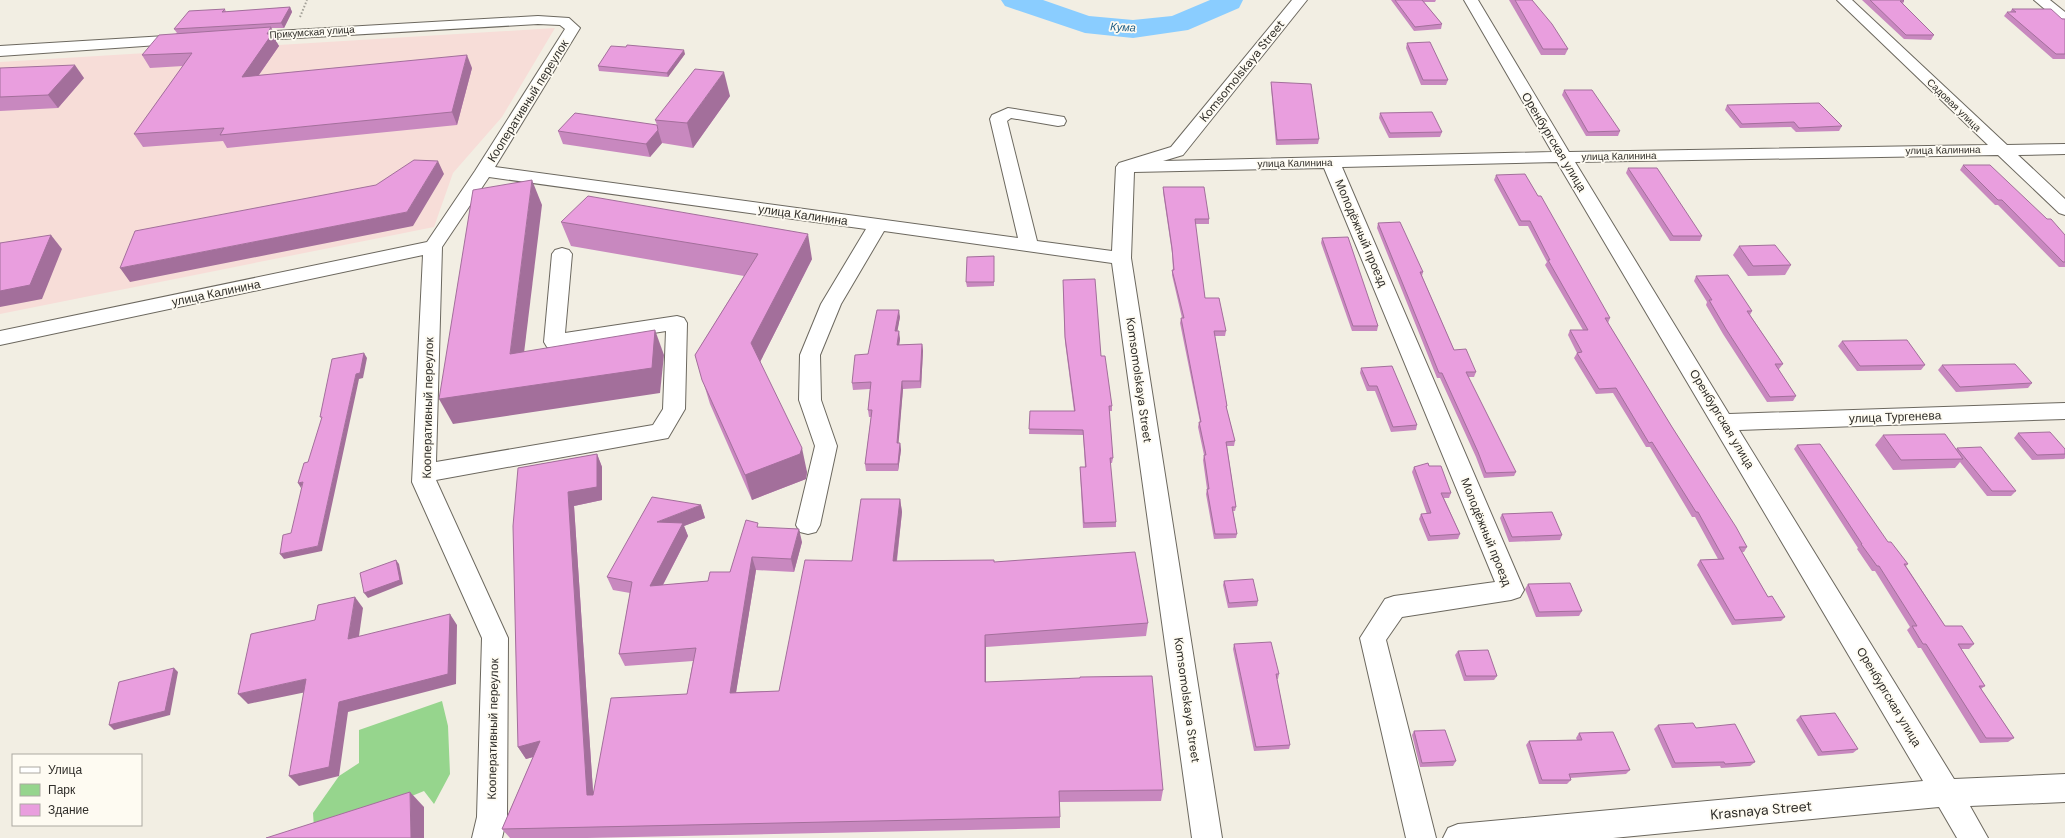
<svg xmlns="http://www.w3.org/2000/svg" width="2065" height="838" font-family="'DM Sans',sans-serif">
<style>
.industrial{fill:#f7ddd8}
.green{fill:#96d58d}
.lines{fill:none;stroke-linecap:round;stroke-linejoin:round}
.river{fill:#8acdff;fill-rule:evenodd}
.minor-casing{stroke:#6c685f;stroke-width:2}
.path{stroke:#a3a098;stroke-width:2;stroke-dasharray:1.5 2;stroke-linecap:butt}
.minor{fill:#fff;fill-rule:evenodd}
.wall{fill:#c888bf}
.shaded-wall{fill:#a36f9b}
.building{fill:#e99ede;stroke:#a36f9b}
.labels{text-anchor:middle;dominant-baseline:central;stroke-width:3.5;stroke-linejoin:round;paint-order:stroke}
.far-street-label{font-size:10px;fill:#302e2a;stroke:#fefbf2}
.far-water-label{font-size:11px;font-style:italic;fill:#1d5c84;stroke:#fefbf2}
.street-label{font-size:12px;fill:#302e2a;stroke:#fefbf2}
.near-street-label{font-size:14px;fill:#302e2a;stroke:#fefbf2}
</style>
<rect width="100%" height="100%" fill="#f2eee3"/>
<path class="industrial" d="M555 28 502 117 453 173 434 227 0 314V62Z"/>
<path class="green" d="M442 701 448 726 450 774 434 804 424 791 346 823 314 828 313 813 339 776 359 763V730Z"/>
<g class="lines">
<path class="river" d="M1001 0H1043L1089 16 1133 20 1172 16 1210 0H1243L1239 8 1188 30 1133 38 1085 33 1005 6Z"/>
<defs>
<g id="minor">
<path d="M1292 0H1307L1183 155 1163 161 1552 152 1464 0H1478L1569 152 1988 145 1837 0H1852L2007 145 2065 144V154L2018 155 2065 199V215L2059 213 1998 155 1575 162 1729 414 2065 403V419L1739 430 1954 779 2065 774V802L1970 806 1988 838H1957L1939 807 1613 838H1443L1448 828 1458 824 1923 781 1557 162 1342 167 1524 590 1520 597 1511 600 1402 617 1386 640 1436 838H1406L1360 638 1385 599 1394 596 1495 582 1324 168 1134 172 1131 258 1222 838H1192L1112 263 884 231 841 304 820 355 821 400 837 446 820 525 816 532 808 534 800 532 796 525 815 446 799 400 800 355 821 304 866 229 489 177 442 247 436 462 653 425 663 409 666 331 554 349 547 347 544 342 552 254 555 250 562 248 569 250 572 254 565 333 677 316 684 318 687 323 685 409 668 438 436 480 508 638 507 817 502 838H472L477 817 482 638 412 482 423 255 0 345V331L427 242 475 171 565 29 560 25 538 24 245 41 240 39 237 36 240 33 538 16 569 18 580 28 495 167 1018 238 990 119 992 115 1008 108 1064 117 1066 121 1064 125 1058 126 1011 118 1007 121 1037 241 1112 251 1116 167 1119 163 1171 147Z"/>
<path d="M2034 0H2050L2065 12V23L2060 22Z"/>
<path d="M182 35 187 37 190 40 187 43 0 56V46Z"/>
</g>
</defs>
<use href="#minor" class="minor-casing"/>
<path class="path" d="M300 17 307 0"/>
<use href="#minor" class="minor"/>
</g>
<g class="wall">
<path d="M1391 0H1436L1435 2H1424L1442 24 1441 29 1414 31Z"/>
<path d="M1509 0H1532L1568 49 1565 55H1541Z"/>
<path d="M1862 0H1903L1904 1 1903 4 1934 35 1931 40 1904 39Z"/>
<path d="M290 7 292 12 284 28H271L277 40 276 41 279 46 259 75 472 68 457 125 227 148 223 141 143 147 134 134 183 66 150 68 142 55 177 33 174 29 225 9 226 12Z"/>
<path d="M2012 9 2065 19V59H2053L2004 16 2007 12H2010Z"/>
<path d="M1407 43 1448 80 1446 85H1421L1406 48Z"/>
<path d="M685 54 668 77 599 71 598 66Z"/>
<path d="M0 68 84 78 58 108 0 111Z"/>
<path d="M1271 82 1319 139 1318 144 1276 145 1271 87Z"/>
<path d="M1564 90 1620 131 1618 136H1586L1562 95Z"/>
<path d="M730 96 693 148 662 143 650 157 563 144 558 131 657 125 655 120Z"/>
<path d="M1727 105 1842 126 1839 131 1796 132 1791 127 1740 128 1725 110Z"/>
<path d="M1380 113 1442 132 1440 137 1389 138 1379 118Z"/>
<path d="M1963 165 2047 219 2065 235V267H2059L1998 205H1995L1960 170Z"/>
<path d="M1628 168 1702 236 1700 241H1670L1626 173Z"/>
<path d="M1496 175 1610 318 1608 323 1672 427 1747 547 1744 552H1742L1768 597 1785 617 1781 621 1732 625 1697 565 1700 560 1718 559 1695 517H1692L1650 447H1646L1613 393 1596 394 1574 358 1577 353 1568 335 1570 330H1583L1545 265 1547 262 1528 226H1519L1494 180Z"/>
<path d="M1163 187 1209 219V224H1195L1205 298 1226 331 1225 336H1215L1227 406V410L1235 441 1234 446H1227L1236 507 1235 511H1233L1237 534 1236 538 1214 539 1206 494 1207 489 1203 460 1204 455 1198 427 1199 422H1200L1180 323 1181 318H1182L1172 275V270H1173L1172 253 1163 192Z"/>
<path d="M561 222 812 259 760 362 807 472 806 479 752 500 710 404 695 355 744 276 571 246Z"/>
<path d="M1378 223 1423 272 1422 276 1454 350 1476 372 1474 377H1468L1516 472 1514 476 1484 478 1476 457 1440 378H1437L1377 228Z"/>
<path d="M1322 238 1378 326 1377 331H1352L1321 243Z"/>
<path d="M1739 246 1791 265 1785 275 1748 276 1733 255Z"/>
<path d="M994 256V286L967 287 966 282Z"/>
<path d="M1696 276 1752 311 1750 315 1783 364 1779 369H1778L1796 396 1793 401 1767 402 1723 334 1706 305 1707 302 1694 281Z"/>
<path d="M1063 285 1101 356 1112 406V411H1109L1113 458 1112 463H1110L1116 522V527L1083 528 1080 472V467H1085L1083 435 1029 434 1030 411H1074L1065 342Z"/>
<path d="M900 317 897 331 900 339 899 345 922 344 923 351 921 388 903 389 898 443H900L901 450 898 471H866L865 464 871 417H869L868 410 870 389 853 390 852 383 868 354Z"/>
<path d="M1842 341 1925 365 1921 370 1857 371 1838 346Z"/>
<path d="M1942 365 2032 383 2028 388 1956 392 1938 370Z"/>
<path d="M1361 368 1417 425 1416 430 1391 432 1375 391H1367L1360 373Z"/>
<path d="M2018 433 2065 449V458L2064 459 2032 460 2014 438Z"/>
<path d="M1883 435 1956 449 1957 448 2016 491 2011 496H1987L1960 462 1955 468 1893 470 1875 445Z"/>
<path d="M1797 445 1908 564 1906 566 1945 626 1974 644 1969 649H1961L1985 686 1981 689 2014 738 2008 742 1980 743 1921 648H1918L1907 630 1910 627 1875 571H1872L1857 549 1858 548 1794 449Z"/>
<path d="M597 454 602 467V500L574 506 593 792 687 694 693 661 625 666 619 654 630 593 613 590 607 577 701 505 705 518 684 526 688 536 663 585 708 581 730 572 759 527 802 542 794 572 756 570 736 692 779 691 852 561 900 499 902 512 897 561 994 562 1148 623 1146 636 986 647V682L1163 790 1161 801 1060 802V828L587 838H510L502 829 533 757 526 759 518 747V468Z"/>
<path d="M1429 466 1451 493 1449 498H1444L1460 534 1458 539 1428 541 1419 519 1421 514H1427L1412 472 1414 467Z"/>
<path d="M1502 514 1562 535 1560 540 1509 542 1500 518Z"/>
<path d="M1224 581 1258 601 1257 606 1228 608 1223 585Z"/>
<path d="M1528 584 1582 611 1579 616 1536 617 1525 589Z"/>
<path d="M1234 644 1279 674 1278 679H1277L1290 745 1289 749 1254 751 1233 649Z"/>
<path d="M1458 651 1497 676 1494 680 1464 681 1455 655Z"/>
<path d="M1800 716 1858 749 1853 753 1818 756 1796 720Z"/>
<path d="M1658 725 1755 762 1750 766 1721 768 1720 766 1672 768 1654 729Z"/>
<path d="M1414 731 1456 761 1453 766 1420 767 1412 735Z"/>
<path d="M1579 733 1630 770 1626 774 1570 778 1571 780 1567 784H1539L1526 745 1529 741 1577 740 1576 738Z"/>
</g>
<g class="shaded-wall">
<path d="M290 7 292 12 284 28 281 23Z"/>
<path d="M271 27 277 40 276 41 279 46 249 89 242 77Z"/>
<path d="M684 50 685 54 668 77 667 73Z"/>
<path d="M467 55 472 68 457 125 452 112Z"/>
<path d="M75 65 84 78 58 108 48 95Z"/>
<path d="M724 72 730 96 693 148 687 123Z"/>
<path d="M658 130 662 143 650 157 646 144Z"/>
<path d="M438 161 444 174 413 226 130 282 120 268 407 212Z"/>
<path d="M532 180 542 205 521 378 510 354Z"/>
<path d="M808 234 812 259 757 368 751 343Z"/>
<path d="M51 235 62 249 42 299 0 307V291Z"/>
<path d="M899 310 900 317 896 339 895 331Z"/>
<path d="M655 330 664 355 660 393 453 424 439 399Z"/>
<path d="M899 331 900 339 898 352 897 345Z"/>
<path d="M922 344 923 351 921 388 920 381Z"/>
<path d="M364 353 367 358 363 378 359 379 322 551 284 559 280 554 318 546 356 374Z"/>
<path d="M902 381 903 389 898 450 897 443Z"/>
<path d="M900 443 901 450 898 471V464Z"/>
<path d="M802 448 807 472 806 479 752 500 745 475Z"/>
<path d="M597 454 602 467V500L574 506 594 806 587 795 568 492Z"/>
<path d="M303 482 301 488 298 483Z"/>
<path d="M900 499 902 512 895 574 893 561Z"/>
<path d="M701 505 705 518 684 526 688 536 656 598 650 586 657 522Z"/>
<path d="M799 529 802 542 794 572 791 559Z"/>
<path d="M752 557 756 570 734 705 730 693Z"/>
<path d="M396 560 399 564 403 584 368 598 364 593Z"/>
<path d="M355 597 363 608 357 650 348 639Z"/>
<path d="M450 614 457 625 456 684 348 712 339 776 299 786 289 776 339 702Z"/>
<path d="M985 635 986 647V694L985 682Z"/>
<path d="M174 668 178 672 170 715 114 730 109 725Z"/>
<path d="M306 679 316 690 248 704 238 694Z"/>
<path d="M540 741 547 753 526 759 518 747Z"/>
<path d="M410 792 424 807V838H411Z"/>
</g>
<g class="building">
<path d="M1395 0H1422L1442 24 1415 27Z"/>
<path d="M1515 0H1532L1552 24 1568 49H1543Z"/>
<path d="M1870 0H1903L1904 1H1900L1934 35H1906Z"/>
<path d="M290 7 281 23 174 29 189 11 225 9 222 12Z"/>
<path d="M2012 9H2051L2062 19H2065V54H2056L2007 12H2016Z"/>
<path d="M271 27 267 34H272L242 77 467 55 452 112 220 135 224 128 134 134 192 53 142 55 159 35Z"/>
<path d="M1430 42 1448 80H1423L1407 43Z"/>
<path d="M627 45 684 50 667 73 598 66 611 46 626 47Z"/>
<path d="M75 65 48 95 0 97V68Z"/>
<path d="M695 69 724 72 687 123 655 120Z"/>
<path d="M1271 82 1311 84 1319 139 1277 140Z"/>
<path d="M1564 90H1592L1620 131 1588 132Z"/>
<path d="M1819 103 1842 126 1799 128 1794 122 1742 124 1727 105Z"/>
<path d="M1432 112 1442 132 1390 133 1380 113Z"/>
<path d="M575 113 657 125 658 130 646 144 558 131Z"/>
<path d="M414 160 438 161 407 212 120 268 135 231 376 185Z"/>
<path d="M1963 165H1990L2047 219H2051L2065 235V262H2063L2002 200H1998Z"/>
<path d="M1628 168H1657L1702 236H1673Z"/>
<path d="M1525 174 1538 196H1541L1610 318H1605L1672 427 1736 527 1747 547H1739L1768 597 1772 596 1785 617 1735 620 1700 560 1724 559 1698 512H1696L1652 442 1649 443 1616 388 1599 389 1577 353 1582 352 1570 330H1588L1548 260H1550L1530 221H1521L1496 175Z"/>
<path d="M532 180 510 354 655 330 652 368 439 399 473 190Z"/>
<path d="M1163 187H1204L1209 219H1195L1205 298H1219L1226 331H1214L1227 406H1226L1235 441 1226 442 1236 507H1232L1237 534H1215L1207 489H1209L1204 455H1206L1199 422H1201L1181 318H1184L1172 270H1174L1172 248Z"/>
<path d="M588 196 808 234 751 343 802 448 800 454 745 475 702 380 695 355 758 254 561 222Z"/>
<path d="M1400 222 1423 272H1420L1454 350 1466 349 1476 372H1466L1516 472 1486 473 1478 452 1442 373H1439L1378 223Z"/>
<path d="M51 235 30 285 0 291V243Z"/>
<path d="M1348 237 1378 326H1353L1322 238Z"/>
<path d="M1775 245 1791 265 1753 266 1739 246Z"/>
<path d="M994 256V282H966L967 257Z"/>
<path d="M1728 275 1752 311H1747L1783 364H1775L1796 396 1770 397 1726 329 1709 300H1712L1696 276Z"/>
<path d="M1095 279 1101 356H1105L1112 406H1109L1113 458H1110L1116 522 1084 523 1080 467H1086L1083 430 1029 429 1030 411H1075L1065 337 1063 280Z"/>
<path d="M877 310H899L895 331H899L897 345 922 344 920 381H902L897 443H900L898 464H865L872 410H868L871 382 852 383 855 355 868 354Z"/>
<path d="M1907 340 1925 365 1860 366 1842 341Z"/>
<path d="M364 353 360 373 356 374 318 546 280 554 283 535 291 533 303 482 298 483 304 463 308 462 322 417H320L332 359Z"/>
<path d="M2015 364 2032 383 1960 387 1942 365Z"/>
<path d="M1392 366 1417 425 1393 427 1377 386H1369L1361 368Z"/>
<path d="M2050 432 2065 449V454L2037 455 2018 433Z"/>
<path d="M1945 434 1963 459 1901 460 1883 435Z"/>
<path d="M1820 444 1888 542H1891L1908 564H1904L1945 626H1962L1974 644H1958L1985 686H1979L2014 738H1986L1926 644H1923L1912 626H1917L1879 566H1877L1861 544H1862L1797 445Z"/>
<path d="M1981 447 2016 491H1992L1957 448Z"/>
<path d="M597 454V487L568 492 587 795H593L611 698 687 694 696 648 619 654 632 582 607 577 652 497 701 505 657 522 683 523 650 586 708 581 710 572H730L746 520 758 523 757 527 799 529 791 559 752 557 730 693 779 691 805 560 852 561 861 499H900L893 561 994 560V562L1135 552 1148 623 985 635V682L1080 678V677L1152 676 1163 790 1059 791 1060 817 502 829 540 741 518 747 513 526 518 468Z"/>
<path d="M1428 463 1429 466H1441L1451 493H1441L1460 534 1430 536 1421 514 1431 513 1414 467Z"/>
<path d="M1552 512 1562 535 1512 537 1502 514Z"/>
<path d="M396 560 400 580 364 593 360 573Z"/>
<path d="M1253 579 1258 601 1229 603 1224 581Z"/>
<path d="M1570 583 1582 611 1539 612 1528 584Z"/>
<path d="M355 597 348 639 450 614 448 674 339 702 329 767 289 776 306 679 238 694 251 634 315 620 318 605Z"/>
<path d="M1271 642 1279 674H1276L1290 745 1256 747 1234 644Z"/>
<path d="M1488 650 1497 676H1466L1458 651Z"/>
<path d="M174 668 165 711 109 725 119 682Z"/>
<path d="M1835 713 1858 749 1822 752 1800 716Z"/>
<path d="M1693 723 1696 728 1735 724 1755 762 1725 764 1724 762 1675 763 1658 725Z"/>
<path d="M1445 730 1456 761 1422 763 1414 731Z"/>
<path d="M1613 732 1630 770 1569 774 1571 780H1542L1529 741 1582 740 1579 733Z"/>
<path d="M410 792 411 838H266Z"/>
</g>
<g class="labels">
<g class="far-street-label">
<text transform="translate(312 32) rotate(-4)">Прикумская улица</text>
<text transform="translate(1954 105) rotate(44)">Садовая улица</text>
<text transform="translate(1943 150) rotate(-1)">улица Калинина</text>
<text transform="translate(1619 156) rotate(-1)">улица Калинина</text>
<text transform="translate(1295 163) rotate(-1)">улица Калинина</text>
</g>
<g class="far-water-label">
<text transform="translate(1123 27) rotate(3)">Кума</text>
</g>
<g class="street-label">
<text transform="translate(1242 71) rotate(-51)">Komsomolskaya Street</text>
<text transform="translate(528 101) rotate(-58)">Кооперативный переулок</text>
<text transform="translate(1554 142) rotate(59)">Оренбургская улица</text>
<text transform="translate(803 215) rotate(8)">улица Калинина</text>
<text transform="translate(1361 233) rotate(67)">Молодёжный проезд</text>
<text transform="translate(216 293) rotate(-12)">улица Калинина</text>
<text transform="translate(1139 380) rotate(82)">Komsomolskaya Street</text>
<text transform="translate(428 408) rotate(-89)">Кооперативный переулок</text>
<text transform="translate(1895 417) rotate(-2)">улица Тургенева</text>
<text transform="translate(1722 419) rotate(59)">Оренбургская улица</text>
<text transform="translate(1486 532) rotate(68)">Молодёжный проезд</text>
<text transform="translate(1889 697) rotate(59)">Оренбургская улица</text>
<text transform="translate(1187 700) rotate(82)">Komsomolskaya Street</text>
<text transform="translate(493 729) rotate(-89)">Кооперативный переулок</text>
</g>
<g class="near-street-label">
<text transform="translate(1761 810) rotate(-5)">Krasnaya Street</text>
</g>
</g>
<rect x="12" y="754" width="130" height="72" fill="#fefbf2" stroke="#aca9a2"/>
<rect x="20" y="767" width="20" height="6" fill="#ffffff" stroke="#aca9a2"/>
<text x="48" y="774" font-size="12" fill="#302e2a">Улица</text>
<rect x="20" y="784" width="20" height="12" fill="#96d58d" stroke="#aca9a2"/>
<text x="48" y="794" font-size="12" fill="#302e2a">Парк</text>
<rect x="20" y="804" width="20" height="12" fill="#e99ede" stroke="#aca9a2"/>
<text x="48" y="814" font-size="12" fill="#302e2a">Здание</text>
</svg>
